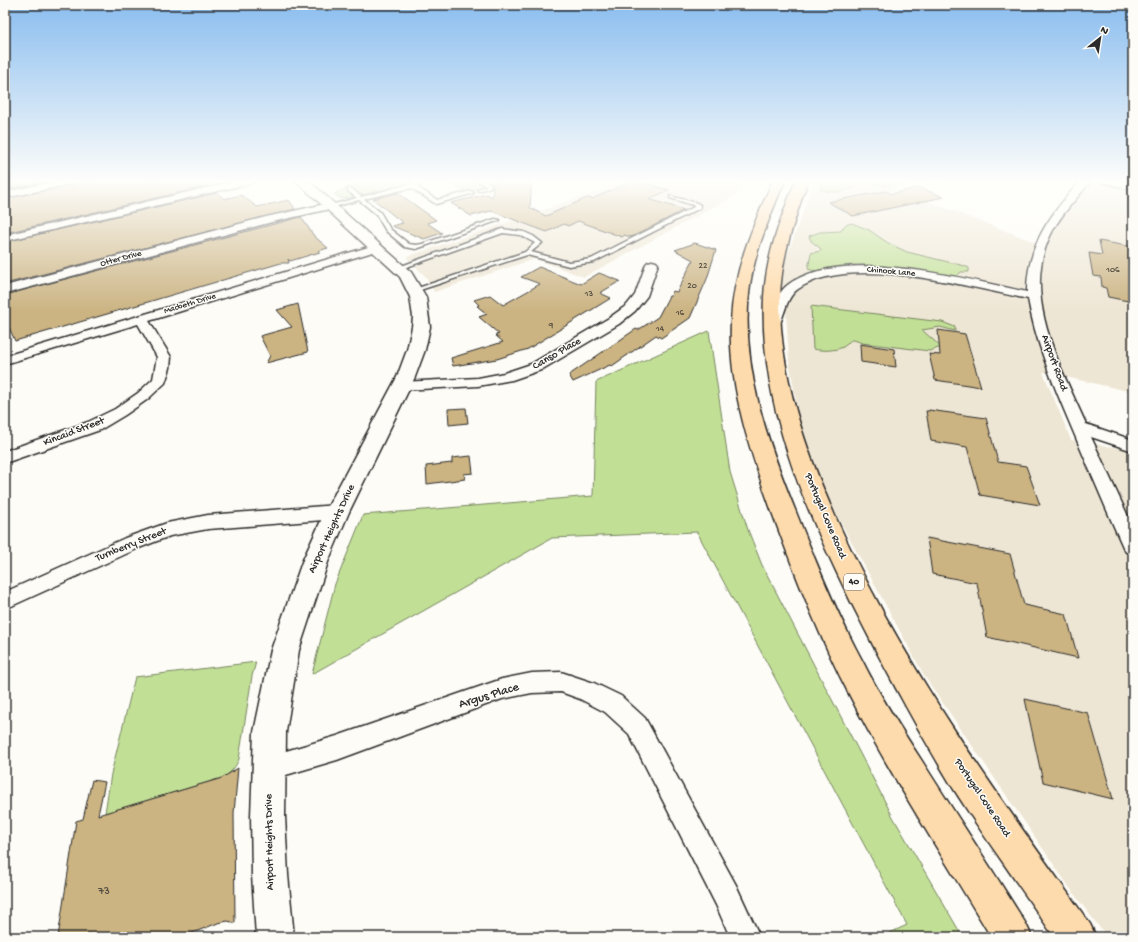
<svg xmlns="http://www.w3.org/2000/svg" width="1138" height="942" font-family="'Gochi Hand',sans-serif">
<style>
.built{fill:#eee6d4}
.green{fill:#c2df96;stroke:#768560}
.building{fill:#cbb382;stroke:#2b2b2b}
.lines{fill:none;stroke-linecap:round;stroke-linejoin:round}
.service-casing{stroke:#2b2b2b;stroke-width:3}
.minor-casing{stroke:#2b2b2b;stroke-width:3}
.tertiary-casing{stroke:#2b2b2b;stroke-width:3}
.primary-casing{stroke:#2b2b2b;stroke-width:3}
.service{fill:#fdfcf7;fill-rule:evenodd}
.minor{fill:#fdfcf7;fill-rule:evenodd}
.tertiary{fill:#fdfcf7;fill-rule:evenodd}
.primary{fill:#fedbac;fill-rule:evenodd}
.labels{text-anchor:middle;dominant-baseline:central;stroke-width:3;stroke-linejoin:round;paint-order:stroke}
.far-street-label{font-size:9px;fill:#2b2b2b;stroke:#fdfcf7}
.number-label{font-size:9px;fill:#534d41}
.shield{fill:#fdfcf7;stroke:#6a6a68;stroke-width:1}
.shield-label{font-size:10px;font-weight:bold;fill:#2b2b2b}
.street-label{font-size:11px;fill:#2b2b2b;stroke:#fdfcf7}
.near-number-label{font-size:11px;fill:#534d41}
.near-street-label{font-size:13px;fill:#2b2b2b;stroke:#fdfcf7}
</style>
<rect width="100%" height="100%" fill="#fdfcf7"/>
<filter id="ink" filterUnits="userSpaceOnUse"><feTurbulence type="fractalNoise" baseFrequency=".025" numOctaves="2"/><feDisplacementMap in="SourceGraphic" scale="8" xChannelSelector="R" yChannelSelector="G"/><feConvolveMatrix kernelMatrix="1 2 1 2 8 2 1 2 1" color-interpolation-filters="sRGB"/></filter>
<g filter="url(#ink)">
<g class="built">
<path d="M630 180H730L745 185 734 196 584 277 535 259 434 292 426 277 406 257Z"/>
<path d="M814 180H952L938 186 926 182 895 189 1040 244 1069 200 1086 180H1133V392L1043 372 1071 440 1124 449 1133 453V937H1107L1074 894 925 677 817 479 802 435 789 361 786 311 781 282 784 265Z"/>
</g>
<g class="green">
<path d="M374 180H411L392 185 395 187 393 188 364 195H362L354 188 346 190 353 197C345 199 340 200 334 194L349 187Z"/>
<path d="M468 180H473L483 186V187L466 192 453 184Z"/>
<path d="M821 180H896L898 181V184C886 188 876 183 864 183 859 182 858 186 853 188 844 192 829 194 820 189Z"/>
<path d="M852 223 869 230 888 243 907 252 965 266 969 268V272H961L956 277C922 272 888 264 853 265 841 266 818 274 808 269L811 253 821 251 820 248 811 241 809 236 820 232 841 231 845 225Z"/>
<path d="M811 306 942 322 955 327V331L940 327 922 330 941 347 930 351 862 343C847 337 853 341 843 347 835 351 821 351 813 349Z"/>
<path d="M709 331 730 472 748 530 762 565 893 817 961 934 953 937H881L907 925 697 532 552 538 312 674 335 584 363 515 593 496 596 382Z"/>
<path d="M256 662 252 676 239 759C235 768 231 773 222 778L105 813 111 774 135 677Z"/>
</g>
<g class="building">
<path d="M5 180H55L5 190Z"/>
<path d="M81 180 83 184 99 180H201L208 186 5 233V199L75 184Z"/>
<path d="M494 180H532L530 208 546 216 587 198 592 199 634 180 669 190 649 199 684 210 634 236 629 237 625 235 622 237 578 221 568 226 564 224 547 232 491 211 471 216 451 203 487 194 492 197Z"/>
<path d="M919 187 944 197 853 216 828 202 886 191 892 194Z"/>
<path d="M217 193 224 199 241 195 257 207 289 200 295 209 5 284V242Z"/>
<path d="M398 193 436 220 427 223 442 233 424 239 392 226 403 223 373 199Z"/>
<path d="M301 217 314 236 328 248 318 251 320 252 290 261 288 259 289 263H281L15 341 8 325 5 326V295Z"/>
<path d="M1099 241 1133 247V302L1108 297 1106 288 1102 287 1101 277 1093 276 1089 253 1102 255Z"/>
<path d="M695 243 716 250 707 279 690 318 661 338 656 335 612 366 610 365 573 382 569 375 636 329 638 330 658 317 669 296H671L673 291 677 292 693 260 675 250Z"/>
<path d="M539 267 581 284 599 273 620 281 600 293 611 298 528 349 497 359 453 366 451 358 503 342 495 335 499 334 479 317 487 314 477 306 479 305 474 300 490 295 503 305 540 284 521 277Z"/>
<path d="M298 304 308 352 266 363 270 356 260 336 292 327 277 310Z"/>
<path d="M938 330 965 334 981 387 935 380 929 354 940 355Z"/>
<path d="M860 344 894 349 896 367 861 362Z"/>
<path d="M466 408 468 423 449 425 448 409Z"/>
<path d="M929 410 986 418 998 462 1026 466 1040 505 980 495 967 447 931 441 926 411H929Z"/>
<path d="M471 456 473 473 464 474 465 479 427 484 426 466 452 463V458Z"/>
<path d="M927 538 1010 554 1024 605 1066 614 1078 658 987 637 977 583 932 574Z"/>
<path d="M1025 699 1088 713 1113 799 1043 782Z"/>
<path d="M238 768 234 813 235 923 228 921 218 923 182 937H58L76 821 83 819 92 780 105 782 98 815 222 778Z"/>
</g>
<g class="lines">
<defs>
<g id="service">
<path d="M425 180H432L416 186 437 200 471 191 474 193 436 204 411 188 364 199 380 212 390 229 409 244 416 245 422 244 495 219 500 220 416 249 405 247 386 231 376 214 359 200 330 208 327 206 357 198 348 191V189H352L361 197Z"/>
<path d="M477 180H483L491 184V187L478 191V189L487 186Z"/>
<path d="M670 196 697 203 700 205V208L594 262 569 266 527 255 417 291 412 290 525 252 535 243 520 235 503 233 401 269 396 268 502 229 524 232 533 236 542 243 531 252 569 262 591 259 694 207 693 205 670 198Z"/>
</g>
<g id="minor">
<path d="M62 180H80L75 183 5 198V192Z"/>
<path d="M240 180H257L252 183 5 241V235Z"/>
<path d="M1081 180H1091C1078 198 1061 213 1051 234 1020 296 1061 367 1086 424L1133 440V451L1091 437 1133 527V554L1126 552 1123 547C1103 502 1084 457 1065 412 1050 376 1035 339 1028 299 970 287 849 253 798 289 785 298 785 317 777 329H767L765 326C771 312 776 293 789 284 842 246 967 279 1027 292 1027 244 1051 214 1081 180Z"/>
<path d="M1100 180H1116L1133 184V190L1102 182Z"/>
<path d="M330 203 335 206 334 208 272 222 5 294V286L266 217Z"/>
<path d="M375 245 381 248 379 250 149 321 171 357 170 368 165 383 148 399 125 415 100 430 5 463V451L88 422 115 409 138 393 153 379 157 357 138 324 5 364V356Z"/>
<path d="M652 261 656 262 658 264 647 296 635 311 619 324 541 370 512 380 478 386 402 390 397 389 395 386 397 383 402 382 478 378 504 373 531 364 609 318 627 305 635 295 646 264 648 262Z"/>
<path d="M337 505 343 507 346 512 343 517 337 519 208 529 170 536 139 548 5 609V592L125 538 167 523 208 515Z"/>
<path d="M561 672 594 683 621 696 645 718 736 885 760 937H730L716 905 629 734 605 712 580 699 561 692 532 693 502 699 337 760 269 780 260 777 257 768 260 759 269 756 337 736 502 679 532 673Z"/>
</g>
<path id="tertiary" d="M295 180H308L411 272 426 297 430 327 425 350 415 377 349 512 328 562 299 650 286 732 285 816 288 875 294 937H256L252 875 251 816 254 732 271 650 302 562 325 512 397 377 407 350 412 327 413 317 410 297 400 277Z"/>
<g id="primary">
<path d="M773 180H785C770 217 753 254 749 293 741 369 768 443 796 512 816 563 837 614 863 662 880 696 901 729 922 761 956 815 992 869 1026 924L1032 937H991C944 858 893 780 851 698 820 639 796 577 773 515 751 454 728 388 731 322 733 271 753 226 773 180Z"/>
<path d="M796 180H808C795 218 781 257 780 297 779 374 805 449 836 518 902 665 996 793 1090 924L1096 937H1054C1021 887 985 839 953 788 916 727 882 664 850 600 804 507 759 403 764 297 766 256 781 217 796 180Z"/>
</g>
</defs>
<use href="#service" class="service-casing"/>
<use href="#minor" class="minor-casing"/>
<use href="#tertiary" class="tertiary-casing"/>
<use href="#primary" class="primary-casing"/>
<use href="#service" class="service"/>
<use href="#minor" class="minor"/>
<use href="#tertiary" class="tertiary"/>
<use href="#primary" class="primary"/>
</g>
</g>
<linearGradient id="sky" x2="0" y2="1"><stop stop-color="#8abdef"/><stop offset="0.58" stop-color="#fefefb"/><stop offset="1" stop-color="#fefefb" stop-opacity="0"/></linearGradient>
<rect width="1138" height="312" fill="url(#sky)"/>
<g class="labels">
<g class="far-street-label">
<text transform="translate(121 259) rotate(-15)">Otter Drive</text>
<text transform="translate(891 272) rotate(5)">Chinook Lane</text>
<text transform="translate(190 304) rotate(-17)">Macbeth Drive</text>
</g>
<g class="number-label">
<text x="703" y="266">22</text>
<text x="1113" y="270">106</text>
<text x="692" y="286">20</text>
<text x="589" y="294">13</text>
<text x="680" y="313">16</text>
<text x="551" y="326">9</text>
<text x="660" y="329">14</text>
</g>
<rect class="shield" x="844" y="574" width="20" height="16" rx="3"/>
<g class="shield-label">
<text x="854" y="582">40</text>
</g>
<g class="street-label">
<text transform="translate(557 354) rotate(-30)">Canso Place</text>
<text transform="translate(1054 363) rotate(70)">Airport Road</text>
<text transform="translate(74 432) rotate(-21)">Kincaid Street</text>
<text transform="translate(825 516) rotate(67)">Portugal Cove Road</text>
<text transform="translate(332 529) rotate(-65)">Airport Heights Drive</text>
<text transform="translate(131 545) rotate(-22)">Turnberry Street</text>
<text transform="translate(982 798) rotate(56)">Portugal Cove Road</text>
<text transform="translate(270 842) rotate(-91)">Airport Heights Drive</text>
</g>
<g class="near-number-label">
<text x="104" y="892">73</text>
</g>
<g class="near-street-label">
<text transform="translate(489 696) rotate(-17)">Argus Place</text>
</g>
</g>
<rect width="1138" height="942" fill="none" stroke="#fdfcf7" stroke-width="20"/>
<rect x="10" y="10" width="1118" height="922" fill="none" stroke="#2b2b2b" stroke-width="1.5" filter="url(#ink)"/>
<g transform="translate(1100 38) rotate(30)" stroke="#fdfcf7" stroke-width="3" paint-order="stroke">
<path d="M0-3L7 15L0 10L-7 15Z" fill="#2b2b2b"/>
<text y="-6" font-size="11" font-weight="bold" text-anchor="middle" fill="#2b2b2b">N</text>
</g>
</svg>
